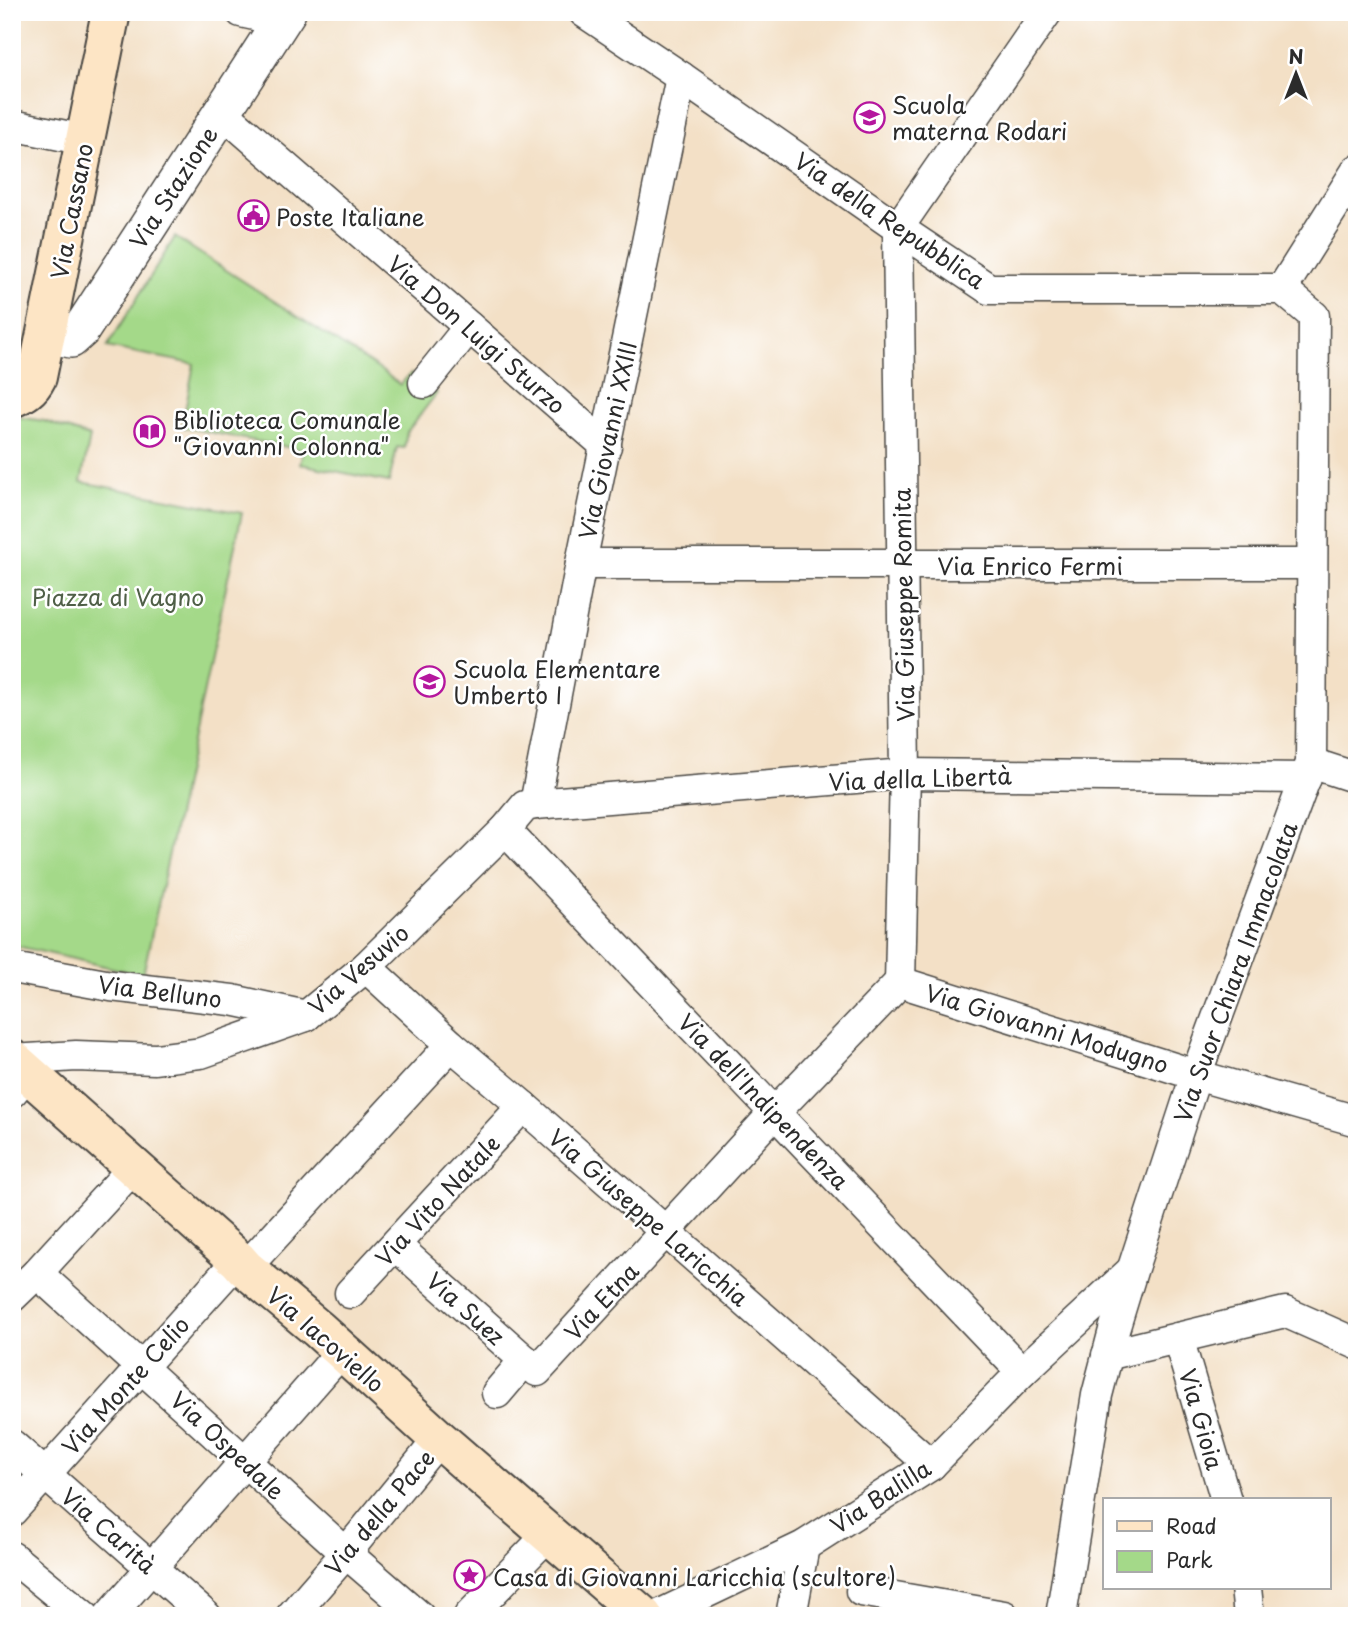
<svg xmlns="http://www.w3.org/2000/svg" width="1369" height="1628" font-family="'Playpen Sans',sans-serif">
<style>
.green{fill:#a4d989;stroke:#68825a;stroke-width:2}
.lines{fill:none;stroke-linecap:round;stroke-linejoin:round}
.minor-casing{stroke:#494642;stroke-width:33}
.tertiary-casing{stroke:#494642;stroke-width:40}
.secondary-casing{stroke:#494642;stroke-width:42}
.minor{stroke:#fff;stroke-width:30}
.tertiary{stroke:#fff;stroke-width:37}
.secondary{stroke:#fde5c5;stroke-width:38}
.labels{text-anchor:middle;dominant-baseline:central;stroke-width:5;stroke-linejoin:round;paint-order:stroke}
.poi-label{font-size:23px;fill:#2b2b2b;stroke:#fff;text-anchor:start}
.street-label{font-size:23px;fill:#2b2b2b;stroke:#fff}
.park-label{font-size:23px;fill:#4f5f47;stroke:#fff}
</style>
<rect width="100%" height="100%" fill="#fff"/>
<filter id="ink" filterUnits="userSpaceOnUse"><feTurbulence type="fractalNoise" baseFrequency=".0143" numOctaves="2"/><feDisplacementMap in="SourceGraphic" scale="14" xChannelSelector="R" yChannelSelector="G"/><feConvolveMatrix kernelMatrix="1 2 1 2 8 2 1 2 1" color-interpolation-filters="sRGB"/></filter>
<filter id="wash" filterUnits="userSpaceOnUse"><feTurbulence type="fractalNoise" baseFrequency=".00686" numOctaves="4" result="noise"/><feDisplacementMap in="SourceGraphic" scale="28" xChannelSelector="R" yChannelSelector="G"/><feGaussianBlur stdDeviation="1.57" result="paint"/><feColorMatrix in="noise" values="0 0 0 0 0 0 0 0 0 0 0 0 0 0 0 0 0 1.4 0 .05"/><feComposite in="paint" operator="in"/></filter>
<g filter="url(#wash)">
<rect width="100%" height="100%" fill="#f3e0c6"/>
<g class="green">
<path d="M175 237 385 373 400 385 411 373 437 393 407 432 404 448 397 447 389 482 300 464 303 450 182 427 194 364 107 347Z"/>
<path d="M12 416 44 421 90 437 81 482 242 513 143 975 12 945Z"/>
</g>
</g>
<g filter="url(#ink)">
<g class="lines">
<defs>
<g id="minor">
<path d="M241 12 281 21"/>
<path d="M584 12 681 77 898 228 989 289H1282L1314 316 1311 763 1196 1075 1132 1271 1114 1330 1097 1395 1061 1616"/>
<path d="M222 112 606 446"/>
<path d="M12 125 85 140"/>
<path d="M898 228 905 774 900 982"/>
<path d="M898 228 1047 12"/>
<path d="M1282 289 1357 170"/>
<path d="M424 383 469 327"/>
<path d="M581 564H1311"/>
<path d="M1311 763 1357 778"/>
<path d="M535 804 582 558 681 77"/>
<path d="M505 830 1022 1372"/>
<path d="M366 967 451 1045 523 1106 931 1465"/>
<path d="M12 968 111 986 232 1000 306 1016"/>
<path d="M900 982 1196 1075 1357 1121"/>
<path d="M13 1060 76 1056 155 1059 201 1053 306 1016 366 967 505 830 525 806 535 804 905 774 1306 778"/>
<path d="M12 1092 28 1073"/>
<path d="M395 1245 537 1371 775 1112 900 982"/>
<path d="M245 1268 451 1045"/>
<path d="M37 1273 346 1553 419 1616"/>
<path d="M350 1293 523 1106"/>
<path d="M12 1297 37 1273 134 1167"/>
<path d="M1178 1338 1226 1500"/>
<path d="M1107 1355 1285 1312 1357 1344"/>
<path d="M497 1393 525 1360"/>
<path d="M12 1445 206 1616"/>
<path d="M12 1511 238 1260"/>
<path d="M12 1557 84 1616"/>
<path d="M1246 1588 1249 1616"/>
<path d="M861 1591 1004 1616"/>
<path d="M109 1616 342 1351"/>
<path d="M291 1616 346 1553 439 1439"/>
<path d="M469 1616 548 1535"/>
<path d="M657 1616 804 1546 931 1465 1022 1372 1131 1271"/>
<path d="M791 1616 804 1546"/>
</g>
<path id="tertiary" d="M46 334 71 339 81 330 287 12"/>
<g id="secondary">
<path d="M12 398C24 393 31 389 37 377L111 12"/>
<path d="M12 1059 238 1260 245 1268 319 1330 439 1439 643 1616"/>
</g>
</defs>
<use href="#minor" class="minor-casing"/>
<use href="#tertiary" class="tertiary-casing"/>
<use href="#secondary" class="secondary-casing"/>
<use href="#minor" class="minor"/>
<use href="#tertiary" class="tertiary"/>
<use href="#secondary" class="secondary"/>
</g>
</g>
<defs>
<symbol id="school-ring" viewBox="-11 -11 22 22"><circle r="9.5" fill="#fff" stroke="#b5179e" stroke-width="1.5"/><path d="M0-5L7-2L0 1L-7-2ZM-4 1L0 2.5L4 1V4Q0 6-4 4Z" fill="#b5179e"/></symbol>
<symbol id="civic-ring" viewBox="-11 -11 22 22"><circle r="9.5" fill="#fff" stroke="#b5179e" stroke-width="1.5"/><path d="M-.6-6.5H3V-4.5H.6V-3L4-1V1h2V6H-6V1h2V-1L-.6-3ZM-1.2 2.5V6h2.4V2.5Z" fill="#b5179e"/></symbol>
<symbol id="library-ring" viewBox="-11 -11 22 22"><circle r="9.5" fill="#fff" stroke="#b5179e" stroke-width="1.5"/><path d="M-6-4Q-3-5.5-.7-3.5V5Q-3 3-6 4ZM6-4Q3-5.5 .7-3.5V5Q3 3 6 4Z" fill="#b5179e"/></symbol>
<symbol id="sight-ring" viewBox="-11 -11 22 22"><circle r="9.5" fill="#fff" stroke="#b5179e" stroke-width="1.5"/><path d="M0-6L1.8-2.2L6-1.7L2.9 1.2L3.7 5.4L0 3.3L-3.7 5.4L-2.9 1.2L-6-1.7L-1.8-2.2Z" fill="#b5179e"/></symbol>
</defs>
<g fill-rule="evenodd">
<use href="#school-ring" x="852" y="100" width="35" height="35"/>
<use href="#civic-ring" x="236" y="198" width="35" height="35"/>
<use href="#library-ring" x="132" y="414" width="35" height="35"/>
<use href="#school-ring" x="412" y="664" width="35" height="35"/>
<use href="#sight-ring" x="452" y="1558" width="35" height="35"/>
</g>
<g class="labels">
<g class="poi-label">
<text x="892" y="104">Scuola<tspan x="892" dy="26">materna Rodari</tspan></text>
<text x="276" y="216">Poste Italiane</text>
<text x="173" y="419">Biblioteca Comunale<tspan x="173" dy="26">"Giovanni Colonna"</tspan></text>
<text x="453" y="668">Scuola Elementare<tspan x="453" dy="26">Umberto I</tspan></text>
<text x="493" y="1576">Casa di Giovanni Laricchia (scultore)</text>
</g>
<g class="street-label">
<text transform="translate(173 187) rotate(-57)">Via Stazione</text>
<text transform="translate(71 211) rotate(-79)">Via Cassano</text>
<text transform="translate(890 220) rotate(34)">Via della Repubblica</text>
<text transform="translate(477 334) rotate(41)">Via Don Luigi Sturzo</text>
<text transform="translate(607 440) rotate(-78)">Via Giovanni XXIII</text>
<text x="1030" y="565">Via Enrico Fermi</text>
<text transform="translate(903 605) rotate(-91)">Via Giuseppe Romita</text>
<text transform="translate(920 778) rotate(-2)">Via della Libertà</text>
<text transform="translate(358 969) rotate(-41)">Via Vesuvio</text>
<text transform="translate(1235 972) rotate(-70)">Via Suor Chiara Immacolata</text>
<text transform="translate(160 991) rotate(7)">Via Belluno</text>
<text transform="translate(1047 1028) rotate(17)">Via Giovanni Modugno</text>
<text transform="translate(764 1101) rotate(46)">Via dell'Indipendenza</text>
<text transform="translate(437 1200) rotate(-47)">Via Vito Natale</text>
<text transform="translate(649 1217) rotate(41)">Via Giuseppe Laricchia</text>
<text transform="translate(601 1301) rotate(-47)">Via Etna</text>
<text transform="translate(466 1308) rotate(42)">Via Suez</text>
<text transform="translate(326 1339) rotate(41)">Via Iacoviello</text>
<text transform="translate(125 1385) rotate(-48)">Via Monte Celio</text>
<text transform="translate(1202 1419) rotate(74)">Via Gioia</text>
<text transform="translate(228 1445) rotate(43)">Via Ospedale</text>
<text transform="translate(880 1496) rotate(-33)">Via Balilla</text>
<text transform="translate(379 1512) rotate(-50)">Via della Pace</text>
<text transform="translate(109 1530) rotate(41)">Via Carità</text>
</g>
<g class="park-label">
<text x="118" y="596">Piazza di Vagno</text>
</g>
</g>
<rect width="1369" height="1628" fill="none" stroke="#fff" stroke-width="42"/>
<rect x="1103" y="1498" width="228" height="91" fill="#ffffff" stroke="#aaaaaa" stroke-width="2"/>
<rect x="1117" y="1521" width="35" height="10" fill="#fde5c5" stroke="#aaaaaa" stroke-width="2"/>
<text x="1166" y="1534" font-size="21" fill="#2b2b2b">Road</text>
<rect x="1117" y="1551" width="35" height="21" fill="#a4d989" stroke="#aaaaaa" stroke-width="2"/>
<text x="1166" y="1568" font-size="21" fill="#2b2b2b">Park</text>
<g transform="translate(1296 74)" stroke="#ffffff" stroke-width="5" paint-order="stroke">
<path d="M0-5L12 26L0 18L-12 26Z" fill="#2b2b2b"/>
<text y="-10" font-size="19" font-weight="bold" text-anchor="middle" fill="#2b2b2b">N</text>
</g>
</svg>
